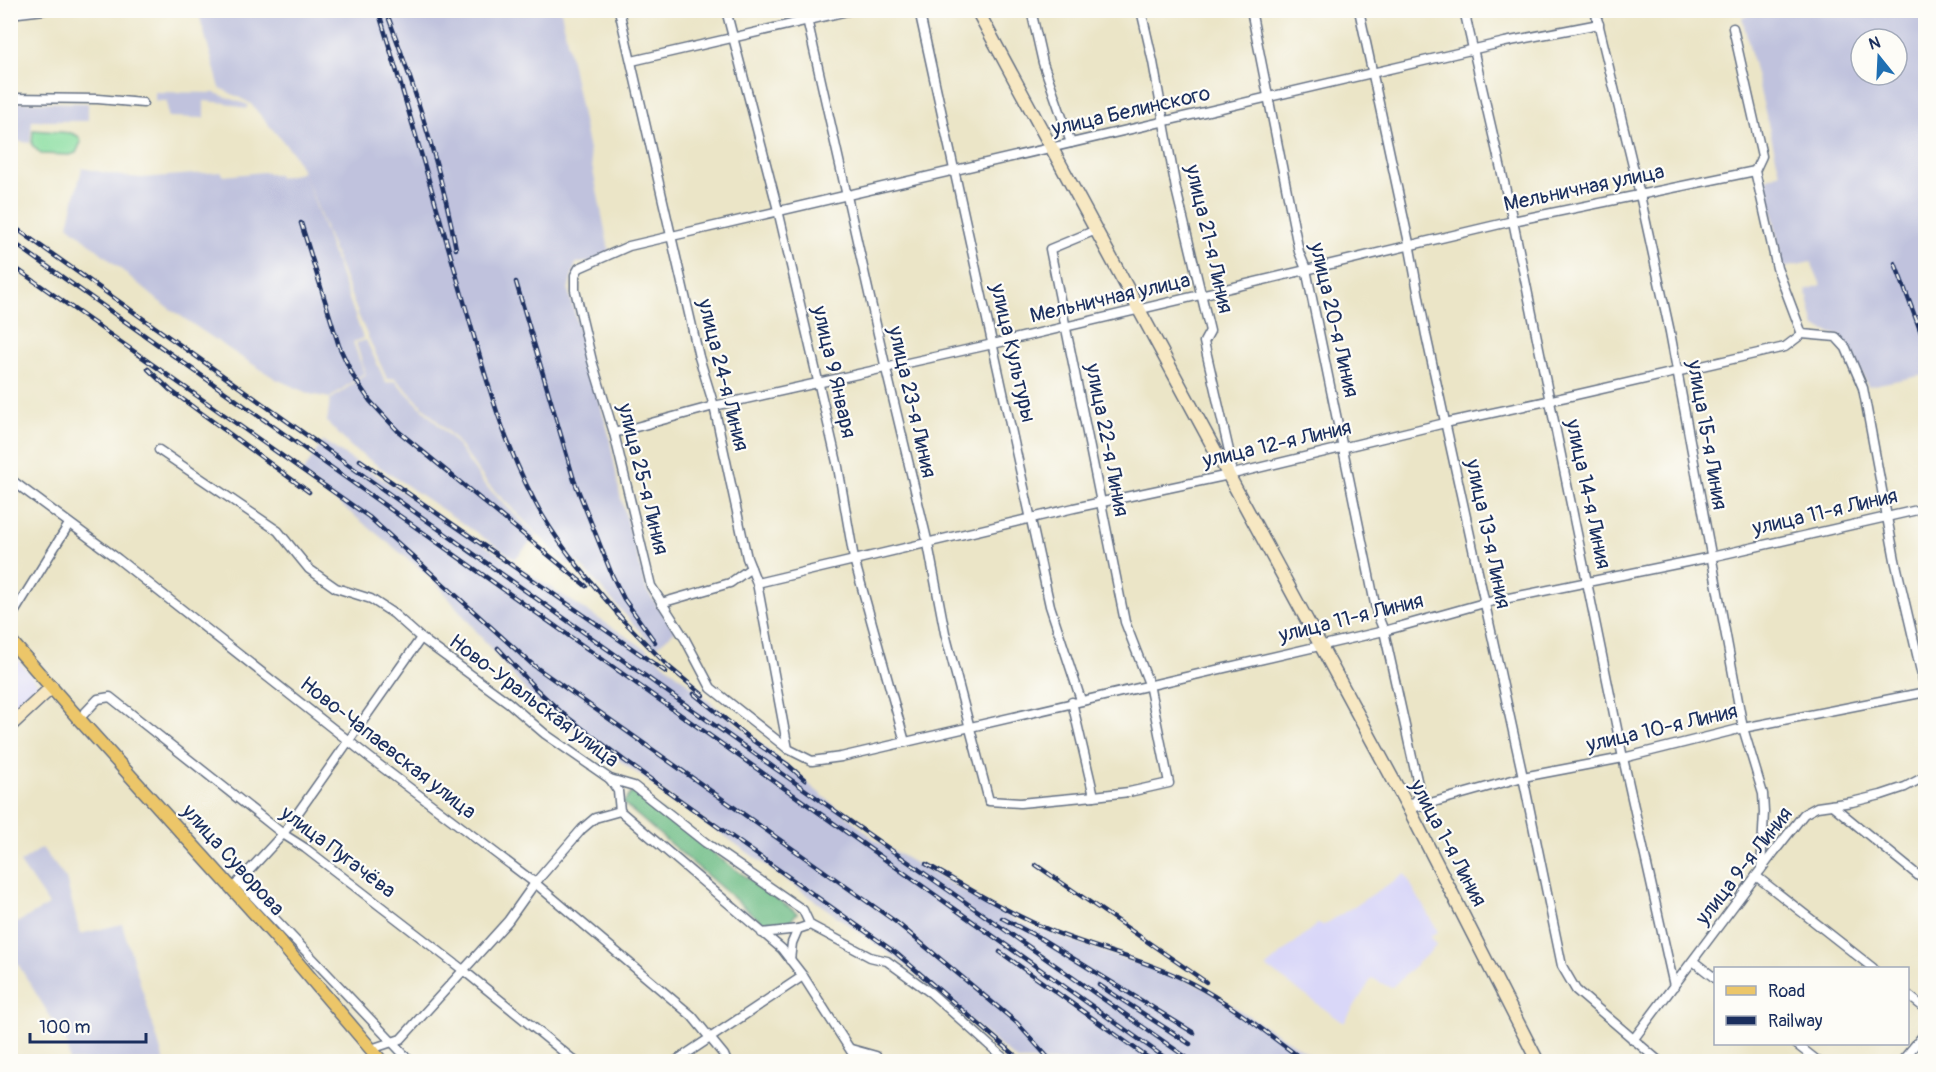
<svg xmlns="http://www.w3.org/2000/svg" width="1936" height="1072" font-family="Pangolin,sans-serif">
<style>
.built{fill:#d9d7f8}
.industrial{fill:#c0c2dd;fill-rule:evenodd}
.green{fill:#8adea1;stroke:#528680;stroke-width:1.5}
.forest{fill:#6fbd87;stroke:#457672;stroke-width:1.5}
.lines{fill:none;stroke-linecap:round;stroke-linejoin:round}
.street-casing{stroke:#646f83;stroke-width:11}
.secondary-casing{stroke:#646f83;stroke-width:15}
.primary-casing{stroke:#646f83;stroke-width:15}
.street{stroke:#fff;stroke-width:8}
.secondary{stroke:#f7e8c3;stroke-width:12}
.primary{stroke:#ecc669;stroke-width:12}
.rail-casing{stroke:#1b2f5e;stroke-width:4.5}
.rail{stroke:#fdfcf7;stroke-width:2;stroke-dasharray:7;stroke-linecap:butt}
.labels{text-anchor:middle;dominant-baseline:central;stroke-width:4.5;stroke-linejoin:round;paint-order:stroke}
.street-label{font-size:21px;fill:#1b2f5e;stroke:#fdfcf7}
</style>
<rect width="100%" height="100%" fill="#fdfcf7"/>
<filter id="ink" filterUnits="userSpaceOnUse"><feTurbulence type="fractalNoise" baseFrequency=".0167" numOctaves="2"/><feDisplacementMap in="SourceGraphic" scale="12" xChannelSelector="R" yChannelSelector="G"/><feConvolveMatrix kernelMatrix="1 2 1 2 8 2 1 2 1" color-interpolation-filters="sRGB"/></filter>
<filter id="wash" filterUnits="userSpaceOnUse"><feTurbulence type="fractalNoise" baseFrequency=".008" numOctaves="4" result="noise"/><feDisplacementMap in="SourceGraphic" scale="24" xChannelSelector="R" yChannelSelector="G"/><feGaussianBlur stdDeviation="1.35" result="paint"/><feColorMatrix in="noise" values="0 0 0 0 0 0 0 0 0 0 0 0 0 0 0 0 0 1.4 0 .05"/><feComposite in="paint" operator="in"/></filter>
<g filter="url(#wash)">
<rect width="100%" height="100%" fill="#ebe5c7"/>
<g class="built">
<path d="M11 652 38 684 11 710H10Z"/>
<path d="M1405 874 1438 932 1430 937 1436 946 1391 988 1372 978 1344 1023 1266 967 1317 924 1324 925Z"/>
</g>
<g class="industrial">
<path d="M1769 10 1925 11V375L1868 386 1851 351 1840 336 1815 327 1806 290 1821 285 1811 262 1783 268 1766 179 1780 173 1742 17ZM1861 39H1897V75H1861Z"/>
<path d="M198 11H561L609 250 590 262 576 263 568 290 609 435 620 495 647 591 675 631 655 648 577 561 568 565 488 484 455 439 395 378 387 379 360 319 304 173 363 338 353 342 364 373 330 398 310 394 276 379 238 355 160 302 68 225 82 168 121 176 141 178 221 172 224 176 263 172 278 175 279 178 303 172 293 153 250 103 220 88Z"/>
<path d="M155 92 215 93 248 105 246 109 227 103 204 101V118L168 117 167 101H155Z"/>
<path d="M10 102 88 103V121H32L30 143 11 140Z"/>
<path d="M366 340 386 383 395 381 454 441 484 484 536 536 515 559 352 448 327 422 330 400 366 374 356 343Z"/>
<path d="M323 441 649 651 878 842 1018 922 1199 985 1321 1061H1018L905 965 532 698 432 578 302 474Z"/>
<path d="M42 848 66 879 80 934 122 924 164 1061H69L68 1045 11 953V926L49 905 20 863Z"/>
</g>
<path class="green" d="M33 130 71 133 78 136 81 142 76 153 70 155 41 154 32 145Z"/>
<path class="forest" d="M634 790 721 859 797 913 787 925H765L623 803Z"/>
</g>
<g filter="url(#ink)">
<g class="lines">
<defs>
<g id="street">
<path d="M619 10 699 357 714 406 747 558 757 583 788 749"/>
<path d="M726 10 778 210 826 415 838 467 854 559 905 742"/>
<path d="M805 10 886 369 928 544 945 633 989 801 1020 803 1094 796 1072 702"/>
<path d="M919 10 1050 606 1081 700"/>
<path d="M1031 10 1043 63 1071 143"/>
<path d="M1141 10 1153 62 1176 189 1210 331 1204 342 1232 464 1229 475"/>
<path d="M1251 10 1299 252 1306 269 1377 614 1384 631 1419 789 1418 798 1409 809"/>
<path d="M1359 10 1409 243 1426 335 1523 777 1562 966 1576 990 1660 1062"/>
<path d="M1464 10 1513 221 1623 758 1674 986"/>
<path d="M1595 10 1640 195 1670 332 1743 728 1763 794 1764 812 1761 869"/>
<path d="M10 14 44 10"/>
<path d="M1599 24 1505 42 672 236 629 246 579 268 575 275V290L592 361 614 433 651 586 685 639 711 688 788 749 812 761 841 757 1384 631 1484 603 1711 557 1926 508"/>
<path d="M1733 28 1762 156 1755 171 1777 268 1802 334 1836 337 1846 348 1863 388 1895 560 1926 693"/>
<path d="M632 61 852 10"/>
<path d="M10 98 98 99 143 103"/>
<path d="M614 433 714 406 993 344 1513 221 1755 171"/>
<path d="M159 450 278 531 309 569 336 588 371 599 394 614 421 638 509 703 545 734 610 779 618 791 620 811 782 949 803 976 858 1062"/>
<path d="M10 479 118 559 374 761 535 883 692 1016 724 1055 727 1062"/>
<path d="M757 583 1074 508 1229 475 1445 423 1575 395 1785 347 1802 334"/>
<path d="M661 603 730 583 751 568"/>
<path d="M10 619 69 524"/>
<path d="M79 719 98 699 110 697 283 834 305 848 463 970 576 1062"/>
<path d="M610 779 634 786 706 843 803 910 810 925"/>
<path d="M1094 796 1129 792 1169 783 1149 684 1125 622 1050 249 1096 230"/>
<path d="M1832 805 1926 882"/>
<path d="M1409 809 1523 777 1623 758 1743 728 1926 692"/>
<path d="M1756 876 1873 968"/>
<path d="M239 881 411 1062"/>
<path d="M232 889 283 834 421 638"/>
<path d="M762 933 798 929"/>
<path d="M790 960 792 943 798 929 810 925 870 957 887 961 931 993 1008 1062"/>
<path d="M1693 961 1716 979"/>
<path d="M1908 995 1926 1009"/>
<path d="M1633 1040 1774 852 1804 814 1817 807 1852 802 1881 795 1905 787 1926 776"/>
<path d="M1796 1044 1819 1062"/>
<path d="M371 1049 401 1039 508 921 535 883 582 829 595 818 620 811"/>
<path d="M851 1049 876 1056 882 1062"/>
<path d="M674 1062 803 976"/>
<path d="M1901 1062 1926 1032"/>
</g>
<g id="secondary">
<path d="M977 10 1409 809 1538 1062"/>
<path d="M10 726 52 687"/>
</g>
<path id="primary" d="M10 640 79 719 274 935 382 1062"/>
</defs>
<use href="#street" class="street-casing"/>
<use href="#secondary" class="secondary-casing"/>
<use href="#primary" class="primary-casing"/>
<use href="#street" class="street"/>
<use href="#secondary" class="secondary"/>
<use href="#primary" class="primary"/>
<defs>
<g id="rail">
<path d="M378 10C406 100 432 191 458 281 480 355 498 432 534 500 557 545 591 582 623 620"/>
<path d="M389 19C417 94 442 171 456 249"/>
<path d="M301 223 339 346 353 376 370 401 398 431 586 586"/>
<path d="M10 224 797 784 1193 1062"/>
<path d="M10 240 1171 1062"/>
<path d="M1895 263 1926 346"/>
<path d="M10 264 369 517 533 665 896 922 1017 1023 1052 1062"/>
<path d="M516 282 574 480 612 575 624 599 655 642"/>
<path d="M148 369 170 390 309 492"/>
<path d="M360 460 666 672"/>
<path d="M617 614 669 667 703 695"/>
<path d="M498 648 535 688 562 713 625 761 896 953 1023 1062"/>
<path d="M694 694 749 738 787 764 805 780"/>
<path d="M926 864C967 887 1008 913 1052 931 1098 950 1148 960 1193 984 1233 1005 1269 1035 1306 1062"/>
<path d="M1036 865 1206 982"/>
<path d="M1002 918 1040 938 1194 1033"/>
<path d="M1000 952 1154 1062"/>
<path d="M1099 985 1190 1044"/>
</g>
</defs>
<use href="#rail" class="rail-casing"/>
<use href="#rail" class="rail"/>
</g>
</g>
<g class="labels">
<g class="street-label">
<text transform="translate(1131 111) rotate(-13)">улица Белинского</text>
<text transform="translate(1584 188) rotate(-12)">Мельничная улица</text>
<text transform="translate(1209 239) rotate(77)">улица 21-я Линия</text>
<text transform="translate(1110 298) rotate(-13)">Мельничная улица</text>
<text transform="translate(1334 320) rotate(77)">улица 20-я Линия</text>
<text transform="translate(1013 353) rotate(77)">улица Культуры</text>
<text transform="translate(834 372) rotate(77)">улица 9 Января</text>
<text transform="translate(723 375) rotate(76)">улица 24-я Линия</text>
<text transform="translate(912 402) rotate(77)">улица 23-я Линия</text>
<text transform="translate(1707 435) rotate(80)">улица 15-я Линия</text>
<text transform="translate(1107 440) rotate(79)">улица 22-я Линия</text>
<text transform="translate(1277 444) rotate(-13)">улица 12-я Линия</text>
<text transform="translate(643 479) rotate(76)">улица 25-я Линия</text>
<text transform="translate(1588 494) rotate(78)">улица 14-я Линия</text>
<text transform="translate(1825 512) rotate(-13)">улица 11-я Линия</text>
<text transform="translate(1488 534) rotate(78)">улица 13-я Линия</text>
<text transform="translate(1351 618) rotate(-14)">улица 11-я Линия</text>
<text transform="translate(534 701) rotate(37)">Ново-Уральская улица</text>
<text transform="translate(1662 728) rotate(-13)">улица 10-я Линия</text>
<text transform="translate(388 748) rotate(38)">Ново-Чапаевская улица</text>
<text transform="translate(1448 843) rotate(62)">улица 1-я Линия</text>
<text transform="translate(338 852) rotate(37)">улица Пугачёва</text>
<text transform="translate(233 860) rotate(48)">улица Суворова</text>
<text transform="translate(1744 866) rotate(-52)">улица 9-я Линия</text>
</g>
</g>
<rect width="1936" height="1072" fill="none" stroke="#fdfcf7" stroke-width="36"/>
<rect x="1714" y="967" width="195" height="78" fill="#fdfcf7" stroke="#a3aaba" stroke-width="1.5"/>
<rect x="1726" y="986" width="30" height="9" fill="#ecc669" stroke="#a3aaba" stroke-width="1.5"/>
<text x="1768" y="997" font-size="18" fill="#1b2f5e">Road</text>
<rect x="1726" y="1016" width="30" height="9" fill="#1b2f5e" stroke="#a3aaba" stroke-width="1.5"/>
<text x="1768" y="1027" font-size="18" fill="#1b2f5e">Railway</text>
<g transform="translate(1879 57) rotate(342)"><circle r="28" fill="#fdfcf7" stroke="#a3aaba" stroke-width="1.5"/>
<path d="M0-4.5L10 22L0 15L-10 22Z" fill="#1f6fb2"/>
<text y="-9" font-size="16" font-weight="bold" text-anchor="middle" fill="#1b2f5e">N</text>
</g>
<path d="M30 1033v9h116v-9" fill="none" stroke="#1b2f5e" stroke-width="3"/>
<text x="39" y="1033" font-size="18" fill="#1b2f5e" stroke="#fdfcf7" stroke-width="4.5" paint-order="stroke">100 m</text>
</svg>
